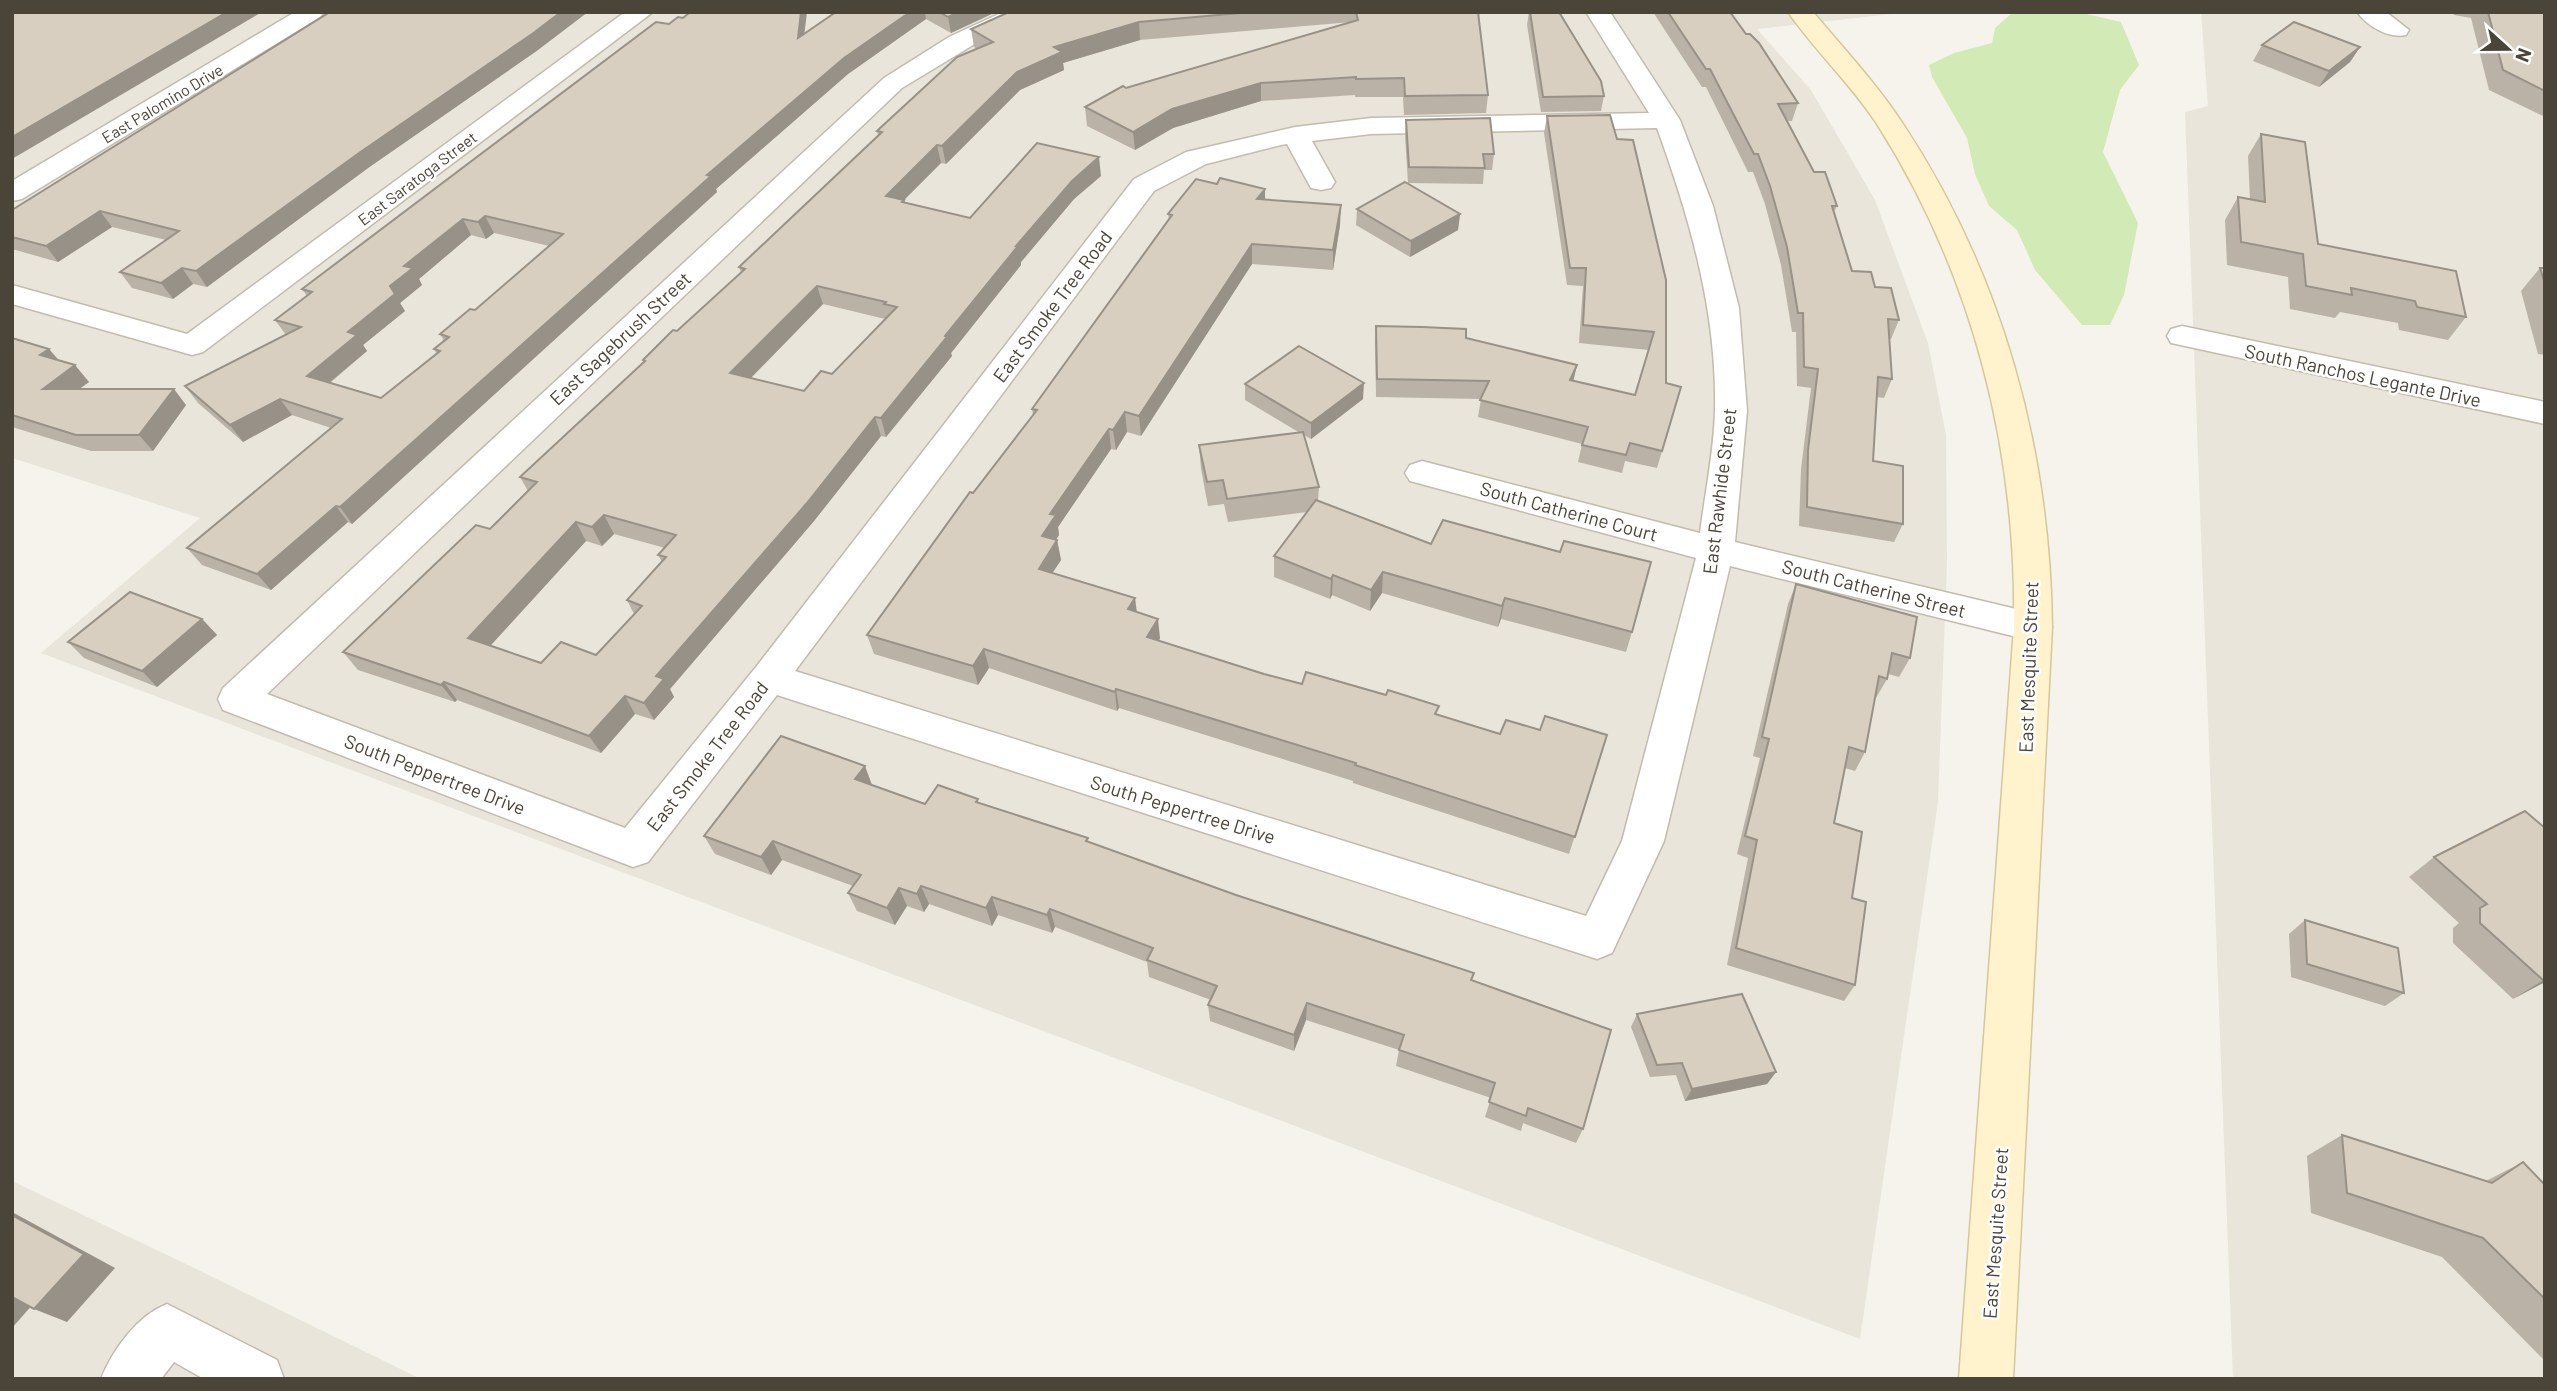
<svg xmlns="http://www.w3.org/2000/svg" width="2557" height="1391" font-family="Barlow,sans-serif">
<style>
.residential{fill:#eae5da}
.green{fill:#d2eab5}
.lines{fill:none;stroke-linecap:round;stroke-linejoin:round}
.street-casing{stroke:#c2bbae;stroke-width:3}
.secondary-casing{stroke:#d6c79b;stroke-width:3}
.street{fill:#fff;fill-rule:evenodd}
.secondary{fill:#fff3cd;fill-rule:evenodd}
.wall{fill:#bab2a6;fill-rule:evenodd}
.shaded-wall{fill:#979187}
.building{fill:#d8cfc1;stroke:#979187;stroke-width:2;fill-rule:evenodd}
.labels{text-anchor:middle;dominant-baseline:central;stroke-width:5;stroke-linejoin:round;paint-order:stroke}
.far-street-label{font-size:16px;fill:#4b4439;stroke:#fff}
.street-label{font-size:19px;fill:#4b4439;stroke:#fff}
</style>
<rect width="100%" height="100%" fill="#f6f3ec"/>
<g class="residential">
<path d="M12 12H1910L1757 29 1811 90 1875 200 1928 343 1946 435 1947 562 1938 802 1860 1339 41 653 200 518 12 458Z"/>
<path d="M2201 12H2545V1379H2233L2185 112 2208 106Z"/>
<path d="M12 1181 188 1265 421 1379H12Z"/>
</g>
<path class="green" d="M2013 12H2078L2121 22 2139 65 2120 90 2103 152 2138 223 2124 295 2110 325H2082L2035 270 2017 230 1989 206 1975 174 1967 138 1932 77 1929 65 1954 53 1992 43 1995 28Z"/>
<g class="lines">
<defs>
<g id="street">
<path d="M295 12H324L320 17 22 199 12 201V181Z"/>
<path d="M625 12H653L203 352 192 355 12 304V285L187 334Z"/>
<path d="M1003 12H1039L1035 17 983 39 902 88 267 694 625 828 756 667 1134 179 1186 152 1295 127 1371 118 1649 113 1586 12H1610L1680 120 1713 206 1739 308 1747 411 1735 542 2033 613 2046 617 2052 627 2046 637 2033 641 1730 566 1664 841 1612 953 1597 959 777 695 648 862 633 867 223 710 218 699 223 688 884 78 949 37ZM1657 128C1690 219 1717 312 1715 410 1714 451 1705 493 1700 533L1422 461 1410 465 1405 473 1410 481 1696 558 1622 841 1586 916 795 671 1154 191 1206 164 1281 145 1287 144 1311 188 1321 190 1331 188 1335 182 1312 141 1371 134Z"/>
<path d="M2357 12H2386L2409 30 2406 35C2389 39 2367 26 2357 12Z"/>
<path d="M2182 326 2545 402V424L2171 343 2167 336 2171 329Z"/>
<path d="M167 1304 277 1360 284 1379H204L174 1362 161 1379H101C113 1349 137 1316 167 1304Z"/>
</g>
<path id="secondary" d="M1788 12H1813C1844 49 1877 84 1903 124 2002 274 2050 448 2052 627L2013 1379H1959L2014 627C2017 449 1973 275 1877 124 1851 84 1815 51 1788 12Z"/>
</defs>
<use href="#street" class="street-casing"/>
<use href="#secondary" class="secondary-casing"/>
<use href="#street" class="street"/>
<use href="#secondary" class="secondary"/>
</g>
<g class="wall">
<path d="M836 12H996L951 33 926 19 848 74 716 189 717 192 352 524 348 522 271 590 202 565 187 548 331 428 292 415 243 442 198 403 185 386 286 335 275 320 307 296 302 289 669 24 805 33ZM494 233 549 246 475 310 440 334 444 341 434 349 437 354 381 398 330 383 367 351 363 345 405 311 400 303 422 285 419 279 471 235 486 239Z"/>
<path d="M1010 12H1478L1488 95 1486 113 1404 115 1403 97H1355V95L1261 101 1173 128 1135 150 1087 126 1085 107 1126 88 1352 22 1140 40 1063 63 1064 70 1020 90 946 164 941 163 904 200 905 203 970 218 1101 176 1074 199 1021 262V265L951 353 952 356 886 437 881 436 814 521 670 689 674 697 654 720 635 714 601 753 457 700 455 702 358 670 343 652 490 529 528 491 520 477 644 363 643 360 677 331 741 272 739 267 878 136 877 131 977 49 974 47 971 29ZM823 304 885 319 832 374 804 391 751 378ZM614 534 665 548 658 555 662 562 627 600 634 614 596 655 541 663 490 646 586 541 602 546Z"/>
<path d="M1529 12H1559L1604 96 1601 111 1541 112 1527 25Z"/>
<path d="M1653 12H1730L1798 103 1792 121H1787L1814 172 1837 206 1834 212 1852 271 1875 287 1899 320 1891 339H1889L1892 379 1884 398 1877 397 1873 461 1903 524 1894 542 1799 526 1801 469 1811 388 1797 386 1796 332H1792L1781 265 1765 204 1753 172H1748L1706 87H1702Z"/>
<path d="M2453 12H2545V117L2489 90 2471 18 2454 15Z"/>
<path d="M2262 45 2360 47 2350 62 2319 87 2253 61Z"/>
<path d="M538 50 368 168 207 287 193 284 173 299 132 288 120 272 166 240 112 227 58 262 12 249V210Z"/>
<path d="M1610 115 1666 383 1681 387 1657 468 1625 461 1622 473 1578 462 1582 444 1478 417 1481 399 1376 397 1375 343 1376 326 1466 338 1577 365 1573 381 1635 395 1649 350 1579 343 1583 286 1567 285 1544 133 1547 116Z"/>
<path d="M1406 120 1494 154 1492 170H1484L1483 184 1408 183 1405 136Z"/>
<path d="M2261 134 2318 244 2466 317 2448 340 2399 330 2398 323 2340 312 2335 318 2290 309 2288 277 2227 265 2225 220 2238 197 2250 200 2248 156Z"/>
<path d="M1217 184 1265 189V200L1340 225 1333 270 1252 264 1141 436 1127 432 1116 450 1111 449 1058 527 1059 535 1056 540H1057L1061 560 1052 573 1135 598 1137 612 1160 638 1159 641 1264 674 1302 684 1438 714 1500 734 1540 730 1607 735 1569 854 1353 783V781L1119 708 1117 711 989 668 978 685 874 654 867 635 1033 415 1032 409 1169 219 1168 214Z"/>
<path d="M1357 209 1460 214 1458 230 1410 257 1356 225Z"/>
<path d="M2540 268H2545V355L2538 354 2521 291Z"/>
<path d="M12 338 59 361 89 382 79 389 186 405 153 451H91L12 427Z"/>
<path d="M1245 384 1363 399 1311 439 1304 435 1319 487 1318 501 1632 632 1626 652 1501 619 1498 627 1382 593 1370 611 1332 595 1330 599 1274 577V556L1307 512 1228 522 1224 504 1208 506 1201 469 1199 445 1300 433 1245 400Z"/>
<path d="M1796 584 1910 658 1899 677 1888 674 1887 679 1876 698H1875L1865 752 1855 771 1845 768 1834 823 1852 898 1855 985 1844 1001 1727 965 1748 858 1737 854 1760 758 1753 756 1788 604Z"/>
<path d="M202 619 217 635 157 687 84 658 68 642Z"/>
<path d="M872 785 925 804 979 803 1472 980 1583 1129 1576 1143 1523 1123 1521 1131 1485 1117 1491 1098 1396 1066 1399 1050 1306 1020 1294 1051 1210 1021 1208 1005 1211 1000 1149 977 1147 962 1055 927 1052 933 998 915 992 926 929 904 924 912 907 906 895 925 857 911 848 893 853 886 782 860 771 875 715 854 704 836Z"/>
<path d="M2525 811 2545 982 2513 999 2453 943V928L2459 923 2409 877 2434 857Z"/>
<path d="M2305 920 2404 993 2385 1006 2291 977 2289 934Z"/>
<path d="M1637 1014 1776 1072 1767 1084 1685 1101 1676 1075 1650 1077 1631 1027Z"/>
<path d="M2342 1135 2486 1181 2523 1162 2544 1184 2545 1183V1361L2442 1257 2311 1213 2307 1156Z"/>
</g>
<g class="shaded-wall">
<path d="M227 12H262L12 159V137Z"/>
<path d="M561 12H588L538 50 368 168 207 287 196 271 359 153Z"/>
<path d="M801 12H807L802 54 798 38Z"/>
<path d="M910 12H925L926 19 848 74 716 189 717 192 352 524 340 507 707 175 844 58Z"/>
<path d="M959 12H996L951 33 948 17Z"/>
<path d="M1139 22 1140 40 1063 63 1064 70 1020 90 946 164 942 146 1017 72 1054 47Z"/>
<path d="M2360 47 2350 62 2319 87 2329 71Z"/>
<path d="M1261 83V101L1173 128 1135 150 1133 132 1172 109Z"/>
<path d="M937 145 941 163 904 200 908 219 886 196Z"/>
<path d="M1099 157 1101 176 1074 199 1021 262V265L951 353 952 356 886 437 881 418 1016 246 1072 181Z"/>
<path d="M1265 189V208L1257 199Z"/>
<path d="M1341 205 1340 225 1333 270V250Z"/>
<path d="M100 211 112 227 58 262 46 246Z"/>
<path d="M1460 214 1458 230 1410 257 1411 241Z"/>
<path d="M485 216 494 233 486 239 478 222Z"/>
<path d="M463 219 471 235 419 279 422 285 400 303 405 311 363 345 367 351 318 392 307 376 348 332 390 286 404 266Z"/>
<path d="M1252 244V264L1141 436 1139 416Z"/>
<path d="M182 268 193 284 173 299 161 283Z"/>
<path d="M817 286 823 304 737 392 730 373Z"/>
<path d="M49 349 63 365 40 355Z"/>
<path d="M75 365 89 382 57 405 43 389Z"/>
<path d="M1577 365 1573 382 1570 380Z"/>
<path d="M1364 383 1363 399 1311 439V423Z"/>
<path d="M174 389 186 405 153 451 139 435Z"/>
<path d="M280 399 292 415 243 442 230 425Z"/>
<path d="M1125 412 1127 432 1116 450 1113 430Z"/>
<path d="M875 417 881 436 814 521 670 689 674 697 654 720 644 703 656 676Z"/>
<path d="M1109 429 1111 449 1058 527 1059 535 1045 556 1042 536 1050 514Z"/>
<path d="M336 506 348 522 271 590 257 574Z"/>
<path d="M604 515 614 534 602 546 592 527Z"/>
<path d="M576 522 586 541 481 656 468 638Z"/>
<path d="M1057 540 1061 560 1042 589 1039 569Z"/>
<path d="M1383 572 1382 593 1370 611 1371 590Z"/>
<path d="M1333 575 1332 595 1330 599 1331 579Z"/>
<path d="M1135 598 1137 617 1128 609Z"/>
<path d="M1505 598 1501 619 1498 627 1502 606Z"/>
<path d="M202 619 217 635 157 687 142 671Z"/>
<path d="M1158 619 1160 638 1149 656 1147 637Z"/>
<path d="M984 649 989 668 978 685 973 666Z"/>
<path d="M444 682 457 700 455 702 441 685Z"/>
<path d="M1116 689 1119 708 1117 711 1115 692Z"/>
<path d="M625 696 635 714 601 753 589 736Z"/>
<path d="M865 766 872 785 855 779Z"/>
<path d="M773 841 782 860 771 875 761 857Z"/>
<path d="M921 886 929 904 924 912 917 894Z"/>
<path d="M899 888 907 906 895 925 887 908Z"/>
<path d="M992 897 998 915 992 926 986 908Z"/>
<path d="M1050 909 1055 927 1052 933 1047 915Z"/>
<path d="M2545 979V982L2513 999Z"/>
<path d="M1307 1003 1306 1020 1294 1051V1035Z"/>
<path d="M1776 1072 1767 1084 1685 1101 1692 1089Z"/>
<path d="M12 1212 115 1268 67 1322 34 1309Z"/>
<path d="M12 1295 34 1303 12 1328Z"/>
</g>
<g class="building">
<path d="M12 12H227L12 137Z"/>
<path d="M330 12H561L532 34 359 153 196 271 182 268 161 283 120 272 179 231 100 211 46 246 12 237V210Z"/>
<path d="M690 12H801L798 38 836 12H910L844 58 707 175 711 176 340 507 336 506 257 574 187 548 342 419 280 399 230 425 185 386 301 327 275 320 312 292 302 289 656 22 669 24 678 17 683 18ZM485 216 563 234 475 310 470 309 440 334 449 337 434 349 440 351 381 398 307 376 357 335 348 332 395 294 390 286 413 268 404 266 463 219 478 222Z"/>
<path d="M939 12H959L948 17Z"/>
<path d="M1009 12H1252L1139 22 1054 47 1062 52 1017 72 942 146 937 145 886 196 904 200 902 202 970 218 1037 143 1099 157 1072 181 1016 246H1018L945 336 947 337 881 418 875 417 807 503 656 676 664 679 644 703 625 696 589 736 444 682 441 685 343 652 476 525 490 529 537 482 520 477 645 361 643 360 673 330 677 331 745 269 739 267 882 132 877 131 957 57 993 42 971 29ZM817 286 886 302 884 304 897 307 832 374 821 371 804 391 730 373ZM604 515 676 535 658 555 666 557 627 600 642 606 596 655 561 642 541 663 468 638 576 522 592 527Z"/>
<path d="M1356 12H1478L1488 95 1405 96 1404 78 1356 79V77L1261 83 1172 109 1133 132 1085 107 1123 86 1126 88 1358 20Z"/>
<path d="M1530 12H1559L1601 81 1604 96 1543 97Z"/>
<path d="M1668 12H1730L1746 34H1750L1759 43 1798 103 1778 104 1814 172H1825L1837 206H1832L1852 271 1871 272 1875 287 1891 288 1899 320 1888 319 1892 379 1878 377 1873 461 1903 466V524L1807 507 1808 450 1818 369 1804 367 1803 313H1798L1787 247 1770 186 1758 154H1754L1710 69H1706Z"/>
<path d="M2488 12H2545V91L2503 70Z"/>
<path d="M2294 22 2360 47 2329 71 2262 45Z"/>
<path d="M1610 115 1617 139 1633 140 1666 280V383L1681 387 1662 451 1630 443 1626 455 1582 445 1588 427 1480 400 1489 381 1377 379 1376 326 1422 327 1466 329V338L1577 365 1570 380 1635 395 1654 332 1583 325 1586 268H1570L1547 116Z"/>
<path d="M1490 118 1494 154H1483L1485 168 1409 167 1406 120Z"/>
<path d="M2261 134 2305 142 2318 244 2456 271 2466 317 2417 307 2415 301 2351 288 2352 295 2306 286 2303 254 2241 242 2238 197 2265 202Z"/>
<path d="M1220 178 1265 189 1257 199 1341 205 1333 250 1252 244 1139 416 1125 412 1113 430 1109 429 1050 514 1056 515 1042 536 1057 540 1039 569 1135 598 1128 609 1158 619 1147 637 1264 674 1302 684 1306 672 1386 695 1388 690 1439 706 1435 714 1500 734 1506 720 1540 730 1545 716 1607 735 1575 837 1355 765 1356 763 1116 689 1115 692 984 649 973 666 867 635 970 492 973 493 1037 410 1032 409 1172 215 1168 214 1196 179 1217 184Z"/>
<path d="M1405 182 1460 214 1411 241 1357 209Z"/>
<path d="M2540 268H2545V283Z"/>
<path d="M12 338 49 349 40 355 75 365 43 389H174L139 435H76L12 415Z"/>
<path d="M1299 346 1364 383 1311 423 1245 384Z"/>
<path d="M1303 432 1319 487 1227 499 1223 480 1207 482 1199 445Z"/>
<path d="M1316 500 1431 544 1443 520 1560 552 1564 541 1651 562 1632 632 1505 598 1502 606 1383 572 1371 590 1333 575 1331 579 1274 556Z"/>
<path d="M1796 584 1917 617 1910 658 1892 653 1887 679 1879 676 1865 752 1849 747 1834 823 1862 832 1852 898 1866 902 1855 985 1736 948 1757 840 1745 836 1769 739 1762 737Z"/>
<path d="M130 592 202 619 142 671 68 642Z"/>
<path d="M781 736 865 766 855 779 925 804 938 785 978 799 976 802 1088 838 1086 841 1236 895 1474 973 1471 980 1611 1030 1583 1129 1528 1108 1526 1116 1489 1102 1495 1083 1399 1050 1404 1035 1307 1003 1294 1035 1208 1005 1217 986 1147 960 1153 948 1050 909 1047 915 992 897 986 908 921 886 917 894 899 888 887 908 848 893 861 875 773 841 761 857 704 836Z"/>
<path d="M2525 811 2545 828V979L2543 980 2480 923V908L2487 904 2434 857Z"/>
<path d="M2305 920 2398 948 2404 993 2307 964Z"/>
<path d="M1742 994 1776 1072 1692 1089 1682 1063 1657 1065 1637 1014Z"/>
<path d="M2342 1135 2492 1183 2523 1162 2545 1185V1299L2483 1238 2347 1193Z"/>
<path d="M12 1215 84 1254 34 1309 12 1297Z"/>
</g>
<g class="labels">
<g class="far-street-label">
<text transform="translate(162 103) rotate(-31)">East Palomino Drive</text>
<text transform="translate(417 178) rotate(-37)">East Saratoga Street</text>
</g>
<g class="street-label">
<text transform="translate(1052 306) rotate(-53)">East Smoke Tree Road</text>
<text transform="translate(620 338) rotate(-43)">East Sagebrush Street</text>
<text transform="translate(2363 375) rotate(12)">South Ranchos Legante Drive</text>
<text transform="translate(1719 491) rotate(-83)">East Rawhide Street</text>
<text transform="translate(1569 511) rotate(15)">South Catherine Court</text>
<text transform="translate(1874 588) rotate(14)">South Catherine Street</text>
<text transform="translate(2028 667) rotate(-88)">East Mesquite Street</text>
<text transform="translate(707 756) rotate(-52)">East Smoke Tree Road</text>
<text transform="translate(435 774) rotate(21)">South Peppertree Drive</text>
<text transform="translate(1183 809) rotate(17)">South Peppertree Drive</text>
<text transform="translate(1995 1233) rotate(-86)">East Mesquite Street</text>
</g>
</g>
<rect width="2557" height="1391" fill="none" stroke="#4b4439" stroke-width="28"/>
<g transform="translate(2508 49) rotate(111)" stroke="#ffffff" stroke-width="5" paint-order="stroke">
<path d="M0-5L12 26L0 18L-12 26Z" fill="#4b4439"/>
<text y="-10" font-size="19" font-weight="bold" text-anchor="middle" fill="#4b4439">N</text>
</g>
</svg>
